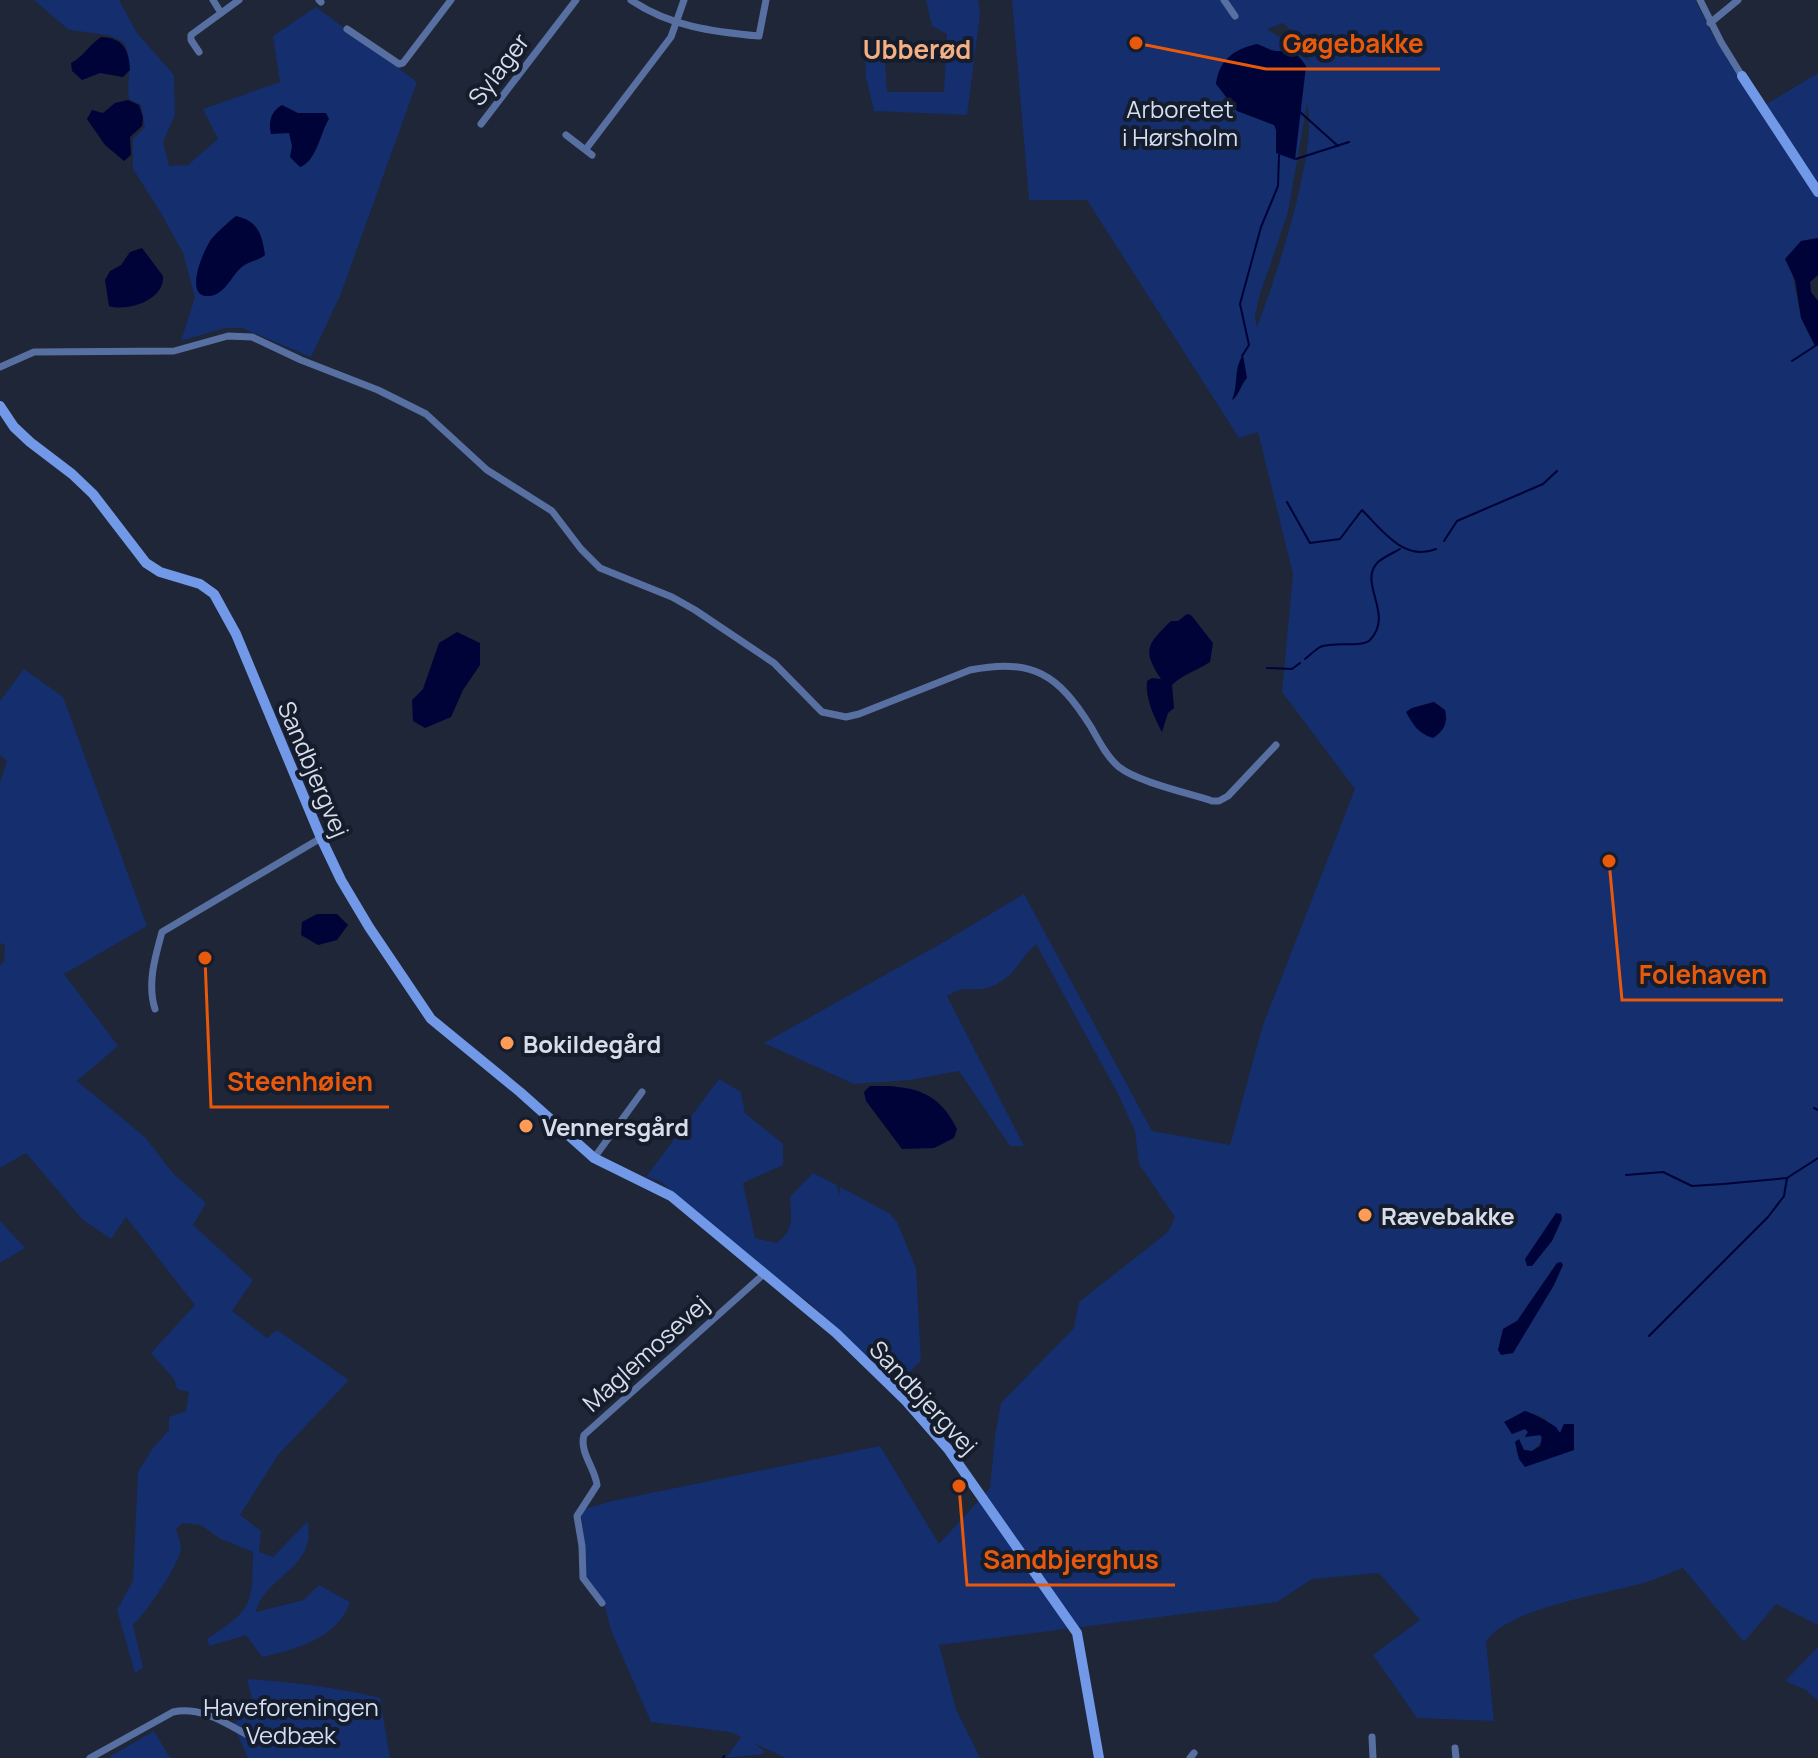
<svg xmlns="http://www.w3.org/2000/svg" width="1818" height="1758" font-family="Manrope,sans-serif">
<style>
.green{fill:#142e6e;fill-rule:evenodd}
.water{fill:#000337}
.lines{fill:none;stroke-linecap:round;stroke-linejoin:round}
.stream{stroke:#000337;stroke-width:2}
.street{stroke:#586fa1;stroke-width:7}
.secondary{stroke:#7298e8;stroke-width:10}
.poi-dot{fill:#fe9c57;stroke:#151d2d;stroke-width:3}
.labels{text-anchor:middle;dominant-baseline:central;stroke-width:8;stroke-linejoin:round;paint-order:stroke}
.street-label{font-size:24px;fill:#d8dee9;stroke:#151d2d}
.park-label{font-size:24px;fill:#d3def2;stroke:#151d2d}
.poi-label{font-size:24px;font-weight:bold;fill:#d8dee9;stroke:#151d2d;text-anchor:start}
.neighbourhood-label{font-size:26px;font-weight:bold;fill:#f4b083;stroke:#151d2d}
.leader{fill:none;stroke:#e8590c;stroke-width:3}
.callout-dot{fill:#e8590c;stroke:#151d2d;stroke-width:3}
.callout-label{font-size:26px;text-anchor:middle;font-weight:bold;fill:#e8590c;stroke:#151d2d;stroke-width:8;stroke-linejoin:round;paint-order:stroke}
</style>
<rect width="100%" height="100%" fill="#1e2637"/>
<g class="green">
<path d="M34 0H119L137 33 174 75 175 115 163 142 169 166 188 165 218 139 203 109 280 82 273 36 316 7 417 82 340 296 311 357 242 328H225L181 341 195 297 183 253 161 213 133 169V139L145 127 141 105 129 99C126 73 134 68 124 42L108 35 69 30Z"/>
<path d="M926 0H978L980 14 967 115 874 111 866 77 865 52 884 46 887 92H944L947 34 932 26Z"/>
<path d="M1012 0H1695L1716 41 1760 108 1818 73V238L1801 241 1792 273 1801 318 1815 346H1818V1625L1776 1604 1744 1642 1683 1568C1671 1572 1659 1578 1647 1582 1610 1593 1503 1609 1486 1642L1494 1721 1417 1718 1373 1655 1420 1620 1379 1573 1312 1579 1277 1602 939 1645 956 1709 980 1758H786L754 1743 764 1751 763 1754 726 1758 741 1737 730 1732 651 1722 611 1630 604 1603 585 1578V1551L581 1510 612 1501 880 1446 939 1544 990 1488 995 1436 1001 1403 1074 1328 1079 1302 1168 1232 1175 1217 1139 1164 1135 1131 1117 1092 1036 944C1018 960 1016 977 990 987 974 993 965 984 947 996L1024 1146H1010L959 1071 910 1080 854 1084 764 1043 942 943 1024 894 1152 1131 1230 1145 1263 1025 1355 789 1282 692 1293 574 1258 432 1239 438 1087 200H1029ZM1283 23 1304 44 1309 61 1290 44 1267 29ZM1307 104C1319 148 1275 281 1257 327L1255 317 1259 297 1288 212ZM1434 702 1445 710 1447 720 1416 728 1407 712 1412 708ZM1557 1263 1554 1285 1513 1353 1498 1350 1507 1326 1517 1321ZM1525 1411 1544 1418 1560 1433 1564 1424H1574V1450L1519 1459 1516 1449 1532 1451 1542 1442 1540 1435 1525 1437 1528 1432 1525 1429 1512 1434 1505 1422Z"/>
<path d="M24 669 63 697 147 926 64 974 118 1046 77 1081 145 1137 172 1172 206 1203 193 1225 253 1280 232 1311 267 1338 277 1330 349 1380 278 1455 240 1515 261 1531 259 1552 273 1557 308 1521C308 1527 309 1535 308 1541 303 1571 261 1583 256 1612L304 1600 319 1585 350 1602C338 1638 295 1650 262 1657L246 1635 209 1646 207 1639C253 1609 252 1606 253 1552L219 1538 201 1525 182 1523 176 1529C177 1534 181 1542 181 1548 181 1562 144 1616 133 1625L143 1668 135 1673 117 1610 133 1581 138 1472 153 1448 169 1430V1417L186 1411 189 1392 177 1389 174 1379 151 1353 195 1305 126 1217 111 1239 82 1219 26 1153 0 1168V966L4 961 5 945 0 943V783L7 761 0 755V701Z"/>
<path d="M719 1079 741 1092 745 1113 783 1144V1165L743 1183 755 1238 776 1243C795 1231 791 1217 790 1197L813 1173 837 1185 839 1197 840 1187 889 1213 897 1222 916 1268 921 1361 896 1384 812 1305 754 1261 660 1181 646 1177Z"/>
<path d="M0 1221 25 1248 0 1263Z"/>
<path d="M1818 1647V1701L1806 1690 1785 1681Z"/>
<path d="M247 1679C293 1682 336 1687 380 1698L390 1758H248L233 1724 254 1707Z"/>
<path d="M154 1731 170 1758H110L109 1757Z"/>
</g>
<g class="water">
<path d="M101 37C123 38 129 49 130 70L123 77 100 73 82 80 72 71 71 63C83 57 89 45 101 37Z"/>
<path d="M1257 44C1263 46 1271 51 1277 51 1292 51 1297 52 1306 66L1295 160 1276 153V130L1274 125 1237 111 1216 84C1219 60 1234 49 1257 44Z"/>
<path d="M128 100 139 105 143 117 142 126 130 137 131 155 124 161 105 145 87 119 92 110 103 113 115 103Z"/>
<path d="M282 105 298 113H326L329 119C320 133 317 161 300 167L290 157 292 146 289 133 271 134C268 122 271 111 282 105Z"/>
<path d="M236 216C258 221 262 234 265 255 258 261 250 261 243 266 232 274 226 294 210 296 181 299 205 246 213 237 220 230 228 222 236 216Z"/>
<path d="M1818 238V275L1810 282 1811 292 1818 301V346H1815L1801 318 1795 280 1785 259 1801 241Z"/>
<path d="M142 248 163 276C165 300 128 312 109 306L105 280 110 271 121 265 130 252Z"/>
<path d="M1243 355 1247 378C1241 384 1239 396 1232 400 1239 383 1233 370 1243 355Z"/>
<path d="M1187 614 1191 615 1213 643 1210 662C1197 671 1183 674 1172 685L1174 708 1168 713 1162 732C1154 717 1145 698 1147 681L1152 678 1161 679C1141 649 1148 644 1171 621H1178Z"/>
<path d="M457 632 480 643V665L463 690 451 717 425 728 413 721 412 700 423 689 439 643Z"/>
<path d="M1434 702 1445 710C1448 723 1444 731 1433 738 1419 734 1413 725 1406 712L1412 708Z"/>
<path d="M317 914H337L348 925 337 940 318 945 301 935 302 922Z"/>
<path d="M870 1086C911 1085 938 1090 957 1129L954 1138 934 1148 902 1149 866 1101 864 1092Z"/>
<path d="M1556 1213 1561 1214 1562 1219 1552 1241 1532 1266H1527L1525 1259Z"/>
<path d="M1561 1262 1563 1265 1554 1285 1513 1353 1501 1355 1498 1350 1503 1329 1517 1321 1557 1263Z"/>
<path d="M1525 1411C1537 1415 1546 1421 1556 1427L1560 1433 1564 1424H1574V1450L1525 1467 1519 1459 1515 1442 1519 1439 1524 1450 1532 1451 1540 1446 1542 1437 1540 1435 1525 1437 1528 1432 1525 1429 1512 1434 1504 1422Z"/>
</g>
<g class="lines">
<g class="stream">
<path d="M1300 112 1338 146"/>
<path d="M1296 159 1349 142"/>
<path d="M1242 356 1249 345 1240 304 1261 227 1278 186 1279 155"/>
<path d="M1792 361 1815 346"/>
<path d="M1287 502 1310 543 1340 539 1362 510C1382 530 1404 562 1436 549"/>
<path d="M1444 541 1457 521 1543 484 1557 471"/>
<path d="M1305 659C1310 655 1315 650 1320 647 1333 641 1362 648 1370 640 1395 614 1357 583 1378 562 1384 557 1393 553 1400 549"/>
<path d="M1267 668 1292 669 1300 663"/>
<path d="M1814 1108 1818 1110"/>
<path d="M1626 1175 1663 1172 1692 1186 1723 1184 1787 1178 1818 1158"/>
<path d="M1649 1336 1768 1217 1784 1196 1787 1178"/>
<path d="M723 1758 724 1756"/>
</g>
<g class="street">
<path d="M213 0 221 13"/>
<path d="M319 0 321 2"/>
<path d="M631 0C669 26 713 32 759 36L766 0"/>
<path d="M1224 0 1235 16"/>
<path d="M1700 0 1721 42 1742 76"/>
<path d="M1710 23 1738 0"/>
<path d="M347 29 399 64 403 63 451 0"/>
<path d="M199 52 191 40V35L239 0"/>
<path d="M481 124 576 0"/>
<path d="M566 135 592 155"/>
<path d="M586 149 671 37 684 0"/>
<path d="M0 367 34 352 174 351 228 336 252 337 301 360 378 390 426 414 487 470 552 511 581 549 600 568 672 597 695 610 774 663 822 712 846 717 859 714 970 670C1033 658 1058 674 1091 727 1099 741 1107 757 1119 767 1138 782 1188 793 1212 801H1219L1228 796 1276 745"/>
<path d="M155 1009C147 984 155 957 162 932L321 838"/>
<path d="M594 1158 642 1092"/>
<path d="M602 1603 583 1578 582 1546 577 1516 597 1485C595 1468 579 1452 584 1435L765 1273"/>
<path d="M1372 1737 1373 1758"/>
<path d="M1455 1748 1456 1758"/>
<path d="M90 1758 173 1712C203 1705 231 1727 257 1740"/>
<path d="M1190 1758 1194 1753"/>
</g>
<g class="secondary">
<path d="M1742 76 1818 192"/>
<path d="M0 406 14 427 30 442 72 474 93 494 146 563 160 572 200 584 214 594 236 634 321 838 341 880 369 927 431 1019 520 1092 594 1158 671 1196 836 1333 906 1401 948 1449 1077 1633 1099 1758"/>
</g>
</g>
<g class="poi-dot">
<circle cx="507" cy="1043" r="8"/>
<circle cx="526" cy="1126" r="8"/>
<circle cx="1365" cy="1215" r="8"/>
</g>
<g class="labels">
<g class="street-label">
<text transform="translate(498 69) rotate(-53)">Sylager</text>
<text transform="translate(314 769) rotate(67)">Sandbjergvej</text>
<text transform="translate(645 1353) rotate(-42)">Maglemosevej</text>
<text transform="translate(924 1397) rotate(47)">Sandbjergvej</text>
</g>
<g class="park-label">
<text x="1180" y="108">Arboretet<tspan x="1180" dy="28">i Hørsholm</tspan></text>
<text x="291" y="1706">Haveforeningen<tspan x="291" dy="28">Vedbæk</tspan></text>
</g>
<g class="poi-label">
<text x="523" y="1043">Bokildegård</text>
<text x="542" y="1126">Vennersgård</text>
<text x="1381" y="1215">Rævebakke</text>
</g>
<g class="neighbourhood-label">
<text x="917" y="49">Ubberød</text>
</g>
</g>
<path class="leader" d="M1136 43L1266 69H1440M1609 861L1622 1000H1783M205 958L211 1107H389M959 1486L967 1585H1175"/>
<g class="callout-dot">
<circle cx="1136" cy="43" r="8"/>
<circle cx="1609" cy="861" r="8"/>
<circle cx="205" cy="958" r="8"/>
<circle cx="959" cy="1486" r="8"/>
</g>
<g class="callout-label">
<text x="1353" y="53">Gøgebakke</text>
<text x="1703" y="984">Folehaven</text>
<text x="300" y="1091">Steenhøien</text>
<text x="1071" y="1569">Sandbjerghus</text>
</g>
</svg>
